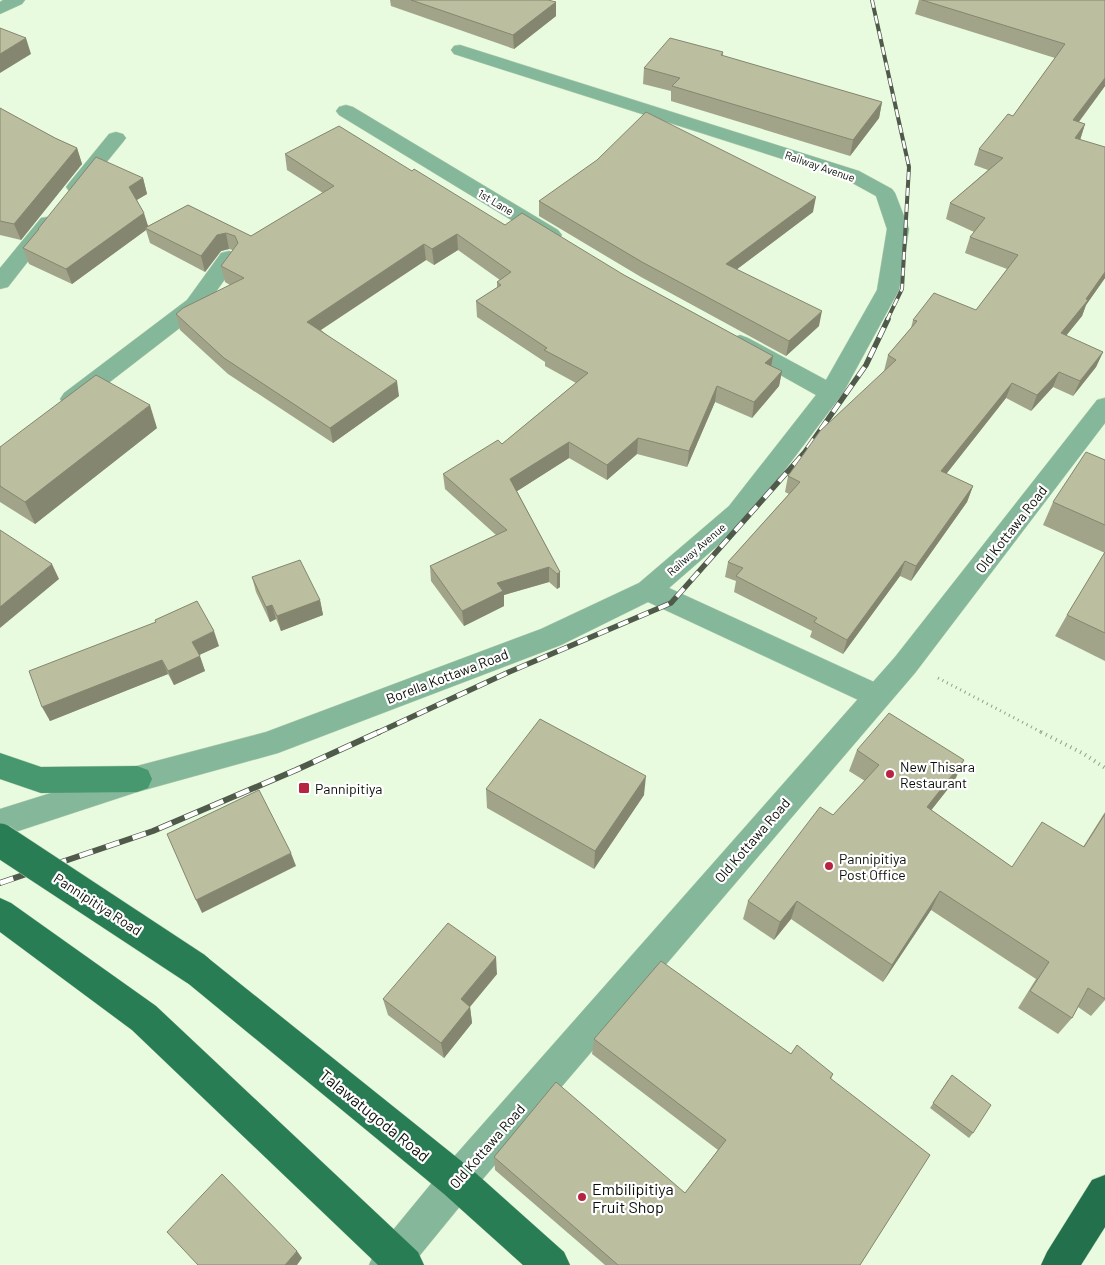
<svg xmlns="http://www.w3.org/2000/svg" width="1105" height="1265" font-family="Barlow,sans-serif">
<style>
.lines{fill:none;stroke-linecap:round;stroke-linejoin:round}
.minor-casing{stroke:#c4d5bb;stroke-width:1}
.tertiary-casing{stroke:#c4d5bb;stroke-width:1}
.secondary-casing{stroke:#c4d5bb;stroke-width:1}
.primary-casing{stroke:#c4d5bb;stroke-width:1}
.trunk-casing{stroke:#c4d5bb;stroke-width:1}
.path-far1{stroke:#92a08b;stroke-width:3;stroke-dasharray:1 4;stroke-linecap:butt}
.path{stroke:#92a08b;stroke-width:4;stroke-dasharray:1 4.5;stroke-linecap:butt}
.minor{fill:#85b79a;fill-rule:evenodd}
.tertiary{fill:#85b79a;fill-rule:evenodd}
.secondary{fill:#47986e;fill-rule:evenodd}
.primary{fill:#297d55;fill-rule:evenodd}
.trunk{fill:#22704c;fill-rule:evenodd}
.rail-far2-casing{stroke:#505a4b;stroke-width:4}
.rail-far1-casing{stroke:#505a4b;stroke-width:5.5}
.rail-casing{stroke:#505a4b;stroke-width:6}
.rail-far2{stroke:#fff;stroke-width:2.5;stroke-dasharray:8;stroke-linecap:butt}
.rail-far1{stroke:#fff;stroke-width:4;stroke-dasharray:11;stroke-linecap:butt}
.rail{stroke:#fff;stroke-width:4.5;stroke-dasharray:14;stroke-linecap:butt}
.primary-bridge-casing{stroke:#c4d5bb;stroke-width:34;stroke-linecap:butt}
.primary-bridge{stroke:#297d55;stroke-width:33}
.wall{fill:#a2a489}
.shaded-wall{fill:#84866f}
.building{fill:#bcbf9f;stroke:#84866f}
.poi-dot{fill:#b62441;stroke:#fff;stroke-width:2}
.labels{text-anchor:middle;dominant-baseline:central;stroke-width:4.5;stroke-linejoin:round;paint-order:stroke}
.far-street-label{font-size:11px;fill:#090f06;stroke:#fff}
.street-label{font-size:14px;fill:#090f06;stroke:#fff}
.poi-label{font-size:14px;fill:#090f06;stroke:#fff;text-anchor:start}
.near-street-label{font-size:16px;fill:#090f06;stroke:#fff}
.near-poi-label{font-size:16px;fill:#090f06;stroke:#fff;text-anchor:start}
</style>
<rect width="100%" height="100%" fill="#e8fbde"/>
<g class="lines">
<defs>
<g id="minor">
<path d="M3 0H25L22 4 0 14V2Z"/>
<path d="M460 45 859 171 892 189 895 193 909 229 899 290 843 393 747 520 669 588 887 688 891 696 887 704 877 708 867 704 648 602 561 645 278 753 137 792 0 837V809L137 766 266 732 541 629 639 583 729 506 816 395 732 348 729 343 732 338 740 335 748 338 826 380 877 290 887 229 876 196 845 179 454 54 451 50 454 46Z"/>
<path d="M346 105 353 107 558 230 562 235 558 240 551 242 544 240 339 115 336 111 339 107Z"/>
<path d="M116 132 123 134 126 138 123 142 83 191 76 193 69 191 66 187 69 183 109 134Z"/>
<path d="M48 217 55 218 58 223 8 287 0 289V268L41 218Z"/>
<path d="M229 251 237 253 240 258 203 310 80 405 72 407 64 405 60 399 64 393 187 300 221 253Z"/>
</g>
<path id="tertiary" d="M1105 398V423L915 673 470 1194 412 1265H369L375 1252 444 1168 895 657 1097 400Z"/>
<path id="secondary" d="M0 753 41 767 137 766 148 770 152 779 148 788 137 792 41 793 0 779Z"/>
<g id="primary">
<path d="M0 898 11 903 156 1006 418 1252 424 1265H378L132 1030 0 932Z"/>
<path d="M196 953 208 958 470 1168 564 1252 570 1265H523L444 1194 184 980 180 969 184 958Z"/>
</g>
<path id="trunk" d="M1105 1175V1227L1081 1265H1041L1047 1252 1092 1180Z"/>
</defs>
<use href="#minor" class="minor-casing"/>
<use href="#tertiary" class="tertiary-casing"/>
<use href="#secondary" class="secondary-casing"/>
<use href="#primary" class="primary-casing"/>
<use href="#trunk" class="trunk-casing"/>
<path class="path-far1" d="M938 678 1043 733"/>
<path class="path" d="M1041 732 1084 754 1105 768"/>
<use href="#minor" class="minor"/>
<use href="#tertiary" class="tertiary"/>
<use href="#secondary" class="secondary"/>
<use href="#primary" class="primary"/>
<use href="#trunk" class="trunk"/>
<defs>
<path id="rail-far2" d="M872 0 909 167 902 289 887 320"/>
<path id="rail-far1" d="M377 733 509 672 671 603 805 452 866 365 888 319"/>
<path id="rail" d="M0 883 153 831 296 770 379 732"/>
</defs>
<use href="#rail-far2" class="rail-far2-casing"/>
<use href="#rail-far1" class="rail-far1-casing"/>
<use href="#rail" class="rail-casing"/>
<use href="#rail-far2" class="rail-far2"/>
<use href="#rail-far1" class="rail-far1"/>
<use href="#rail" class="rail"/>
<defs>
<path id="primary-bridge" d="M0 840 196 969"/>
</defs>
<use href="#primary-bridge" class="primary-bridge-casing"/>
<use href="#primary-bridge" class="primary-bridge"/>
</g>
<g class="wall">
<path d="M390 0H548L556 2V16L514 49 391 6Z"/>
<path d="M919 0H1105V86L1079 122 1085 124 1080 140 1105 147V278L1086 305 1082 316 1066 336 1103 352 1096 367 1073 396 1053 387 1031 411 1006 398 946 474 973 486 967 502 911 581 900 576 843 654 810 637 812 631 734 592 736 581 725 577 728 562 789 494 785 492 788 476 884 371 888 355 911 328 913 320 976 310 1007 269 965 253 970 237 974 232 946 219 950 203 988 170 974 165 979 149 1013 116 1055 58 915 14Z"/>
<path d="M723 52V56L882 102 879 118 850 156 671 101V91L643 84 644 68Z"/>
<path d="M0 108 55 138 77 148 82 164 21 240 0 235Z"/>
<path d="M285 154 412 171 505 225 624 275 773 356 771 366 782 371 779 386 752 418 715 402 687 467 637 454 607 480 569 458 517 491 560 572V587L557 589 549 582 504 595V606L464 626 431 581 430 566 496 535 445 489 443 474 502 444 576 383 545 366V362L477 317 476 301 497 288V282L500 280 458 250 434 265 426 260 321 330 399 396 333 443 228 374 180 330 176 314 230 285 225 282 221 266 233 250 229 249 221 251 205 272 150 243 146 230 72 284 29 264 23 248 38 230V229L143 178 147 194 137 200 148 226 188 205 251 236 323 193 287 170Z"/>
<path d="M539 201 813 212 737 269 819 326 786 356 641 277 539 216Z"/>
<path d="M157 428 35 524 0 502V447Z"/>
<path d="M1105 460V661L1055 636 1067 615 1105 553 1043 525 1053 502Z"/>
<path d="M252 577 320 600 323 615 281 631 276 619 270 622 256 592Z"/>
<path d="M219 646 199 655 205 671 174 685 168 674 50 721 29 671Z"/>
<path d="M857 750 955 780 931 810 1012 867 1083 847 1105 812V1000L1091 1016 1078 1007 1072 1018 1058 1034 1018 1008 1036 979 931 910 883 982 791 919 774 940 743 919 748 901 833 815 865 781 849 771Z"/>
<path d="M486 789 644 795 594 869 487 808Z"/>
<path d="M497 974 470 1007 472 1023 444 1058 388 1015 383 999Z"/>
<path d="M594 1039 791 1054 833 1074 831 1079 860 1265H605L495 1170 494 1157 685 1193 718 1150 592 1054Z"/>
<path d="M948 1080 973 1133 969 1138 930 1108Z"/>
</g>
<g class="shaded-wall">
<path d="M556 2V16L514 49 513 35Z"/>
<path d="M26 38 31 54 0 73V54Z"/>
<path d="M1105 78V86L1068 136 1073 120Z"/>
<path d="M882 102 879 118 850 156 853 140Z"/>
<path d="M1085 124 1080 140 1075 138Z"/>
<path d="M77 148 82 164 21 240 14 224Z"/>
<path d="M143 178 147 194 133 202 129 187Z"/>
<path d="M816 197 813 212 724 279 726 264Z"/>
<path d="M144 213 149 229 145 228 146 230 72 284 66 269Z"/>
<path d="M226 233 229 249 221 251 205 272 201 256 217 235Z"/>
<path d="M457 234 458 250 434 265 432 249Z"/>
<path d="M424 244 426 260 310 337 307 322Z"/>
<path d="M1105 272V278L1086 305 1082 316 1055 349 1061 333Z"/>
<path d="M822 311 819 326 786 356 789 341Z"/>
<path d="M1103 352 1096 367 1073 396 1080 381Z"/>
<path d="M773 356 770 372 765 363Z"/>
<path d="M782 371 779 386 752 418 754 402Z"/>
<path d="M1059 372 1053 387 1031 411 1037 395Z"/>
<path d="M397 381 399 396 333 443 330 428Z"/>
<path d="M1012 383 1006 398 936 487 941 471Z"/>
<path d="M717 386 715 402 687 467 689 451Z"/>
<path d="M150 405 157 428 35 524 25 502Z"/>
<path d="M638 438 637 454 607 480V465Z"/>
<path d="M569 442V458L511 495 510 479Z"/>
<path d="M973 486 967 502 911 581 916 566Z"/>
<path d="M905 561 900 576 843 654 847 640Z"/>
<path d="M52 564 59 579 0 628V607Z"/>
<path d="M549 567V582L504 595V606L464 626 462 611 497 583Z"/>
<path d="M560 572V587L557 589V574Z"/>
<path d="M320 600 323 615 281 631 277 616Z"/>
<path d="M272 605 276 619 270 622 266 607Z"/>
<path d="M214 631 219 646 197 656 192 642Z"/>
<path d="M200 656 205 671 174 685 168 671Z"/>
<path d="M162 660 168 674 50 721 42 707Z"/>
<path d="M964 760 955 780 918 827 927 807Z"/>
<path d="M646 776 644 795 594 869 595 851Z"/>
<path d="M291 853 296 866 202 913 196 900Z"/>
<path d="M940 891 931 910 883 982 892 965Z"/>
<path d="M797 901 791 919 774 940 780 922Z"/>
<path d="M496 957 497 974 463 1015 461 999Z"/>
<path d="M470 1007 472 1023 444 1058 441 1043Z"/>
<path d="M297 1251 302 1258 297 1265H285Z"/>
</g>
<g class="building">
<path d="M411 0H548L556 2 513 35Z"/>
<path d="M922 0H1105V78L1073 120 1085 124 1075 138 1105 147V272L1086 299 1088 300 1061 333 1103 352 1080 381 1059 372 1037 395 1012 383 941 471 973 486 916 566 905 561 847 640 814 622 817 618 736 576 743 568 728 562 800 482 788 476 820 431 896 360 888 355 917 321 913 320 934 293 976 310 1018 255 970 237 985 218 950 203 1003 158 979 149 1008 114 1013 116 1065 44Z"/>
<path d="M0 28 26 38 0 54Z"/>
<path d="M670 38 723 52 721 55 882 102 853 140 672 86 680 78 644 68Z"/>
<path d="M0 108 55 138 77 148 14 224 0 221Z"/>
<path d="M646 112 816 197 726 264 822 311 789 341 642 262 539 201 597 160Z"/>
<path d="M339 126 412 171 414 169 505 225 522 213 624 275 773 356 765 363 782 371 754 402 717 386 689 451 638 438 607 465 569 442 510 479 560 572 557 574 549 567 497 583 503 591 462 611 430 566 507 530 443 474 498 440 502 444 588 373 544 350 547 348 476 301 501 285 497 282 511 272 457 234 432 249 424 244 307 322 397 381 330 428 224 358 176 314 183 308 244 278 221 266 238 243 235 236 226 233 217 235 201 256 145 228 188 205 251 236 334 186 285 154Z"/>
<path d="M96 157 143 178 129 187 144 213 66 269 23 248 39 229H38Z"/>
<path d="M96 375 150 405 25 502 0 486V447Z"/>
<path d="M1086 452 1105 460V525L1053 502Z"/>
<path d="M0 530 52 564 0 607Z"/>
<path d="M1105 552V633L1067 615Z"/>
<path d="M300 560 320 600 277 616 272 605 266 607 252 577Z"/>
<path d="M197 601 214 631 192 642 200 656 168 671 162 660 42 707 29 671 156 622 155 620Z"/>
<path d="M889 713 964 760 927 807 1012 867 1042 822 1084 847 1105 814V999L1088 988 1072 1018 1030 991 1049 962 940 891 892 965 797 901 780 922 748 901 820 807 833 815 879 765 857 750Z"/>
<path d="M540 719 646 776 595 851 486 789Z"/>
<path d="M259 790 291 853 196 900 167 834Z"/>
<path d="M448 923 496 957 461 999 470 1007 441 1043 383 999Z"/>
<path d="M661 961 791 1054 797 1045 833 1074 830 1078 930 1155 860 1265H618L494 1157 556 1082 685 1193 726 1140 594 1039Z"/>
<path d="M952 1075 991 1105 973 1133 933 1103Z"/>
<path d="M222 1174 297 1251 285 1265H198L167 1232Z"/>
</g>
<g class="poi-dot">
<circle cx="890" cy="774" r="5"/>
<rect x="298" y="782" width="12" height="12" rx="2.5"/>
<circle cx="829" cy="866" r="5"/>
<circle cx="582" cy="1197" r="5"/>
</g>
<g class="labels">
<g class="far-street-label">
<text transform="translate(820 166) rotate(19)">Railway Avenue</text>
<text transform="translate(496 202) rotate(31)">1st Lane</text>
<text transform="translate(696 549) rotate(-41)">Railway Avenue</text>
</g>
<g class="street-label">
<text transform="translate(1011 529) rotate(-52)">Old Kottawa Road</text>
<text transform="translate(447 676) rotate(-21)">Borella Kottawa Road</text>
<text transform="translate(752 840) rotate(-49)">Old Kottawa Road</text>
<text transform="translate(98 904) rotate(33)">Pannipitiya Road</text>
<text transform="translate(487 1146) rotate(-49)">Old Kottawa Road</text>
</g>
<g class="poi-label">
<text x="900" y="766">New Thisara<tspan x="900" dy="16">Restaurant</tspan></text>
<text x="315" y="788">Pannipitiya</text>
<text x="839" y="858">Pannipitiya<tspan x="839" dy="16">Post Office</tspan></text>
</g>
<g class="near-street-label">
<text transform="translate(375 1115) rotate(39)">Talawatugoda Road</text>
</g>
<g class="near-poi-label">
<text x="592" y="1188">Embilipitiya<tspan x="592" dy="18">Fruit Shop</tspan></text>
</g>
</g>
</svg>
